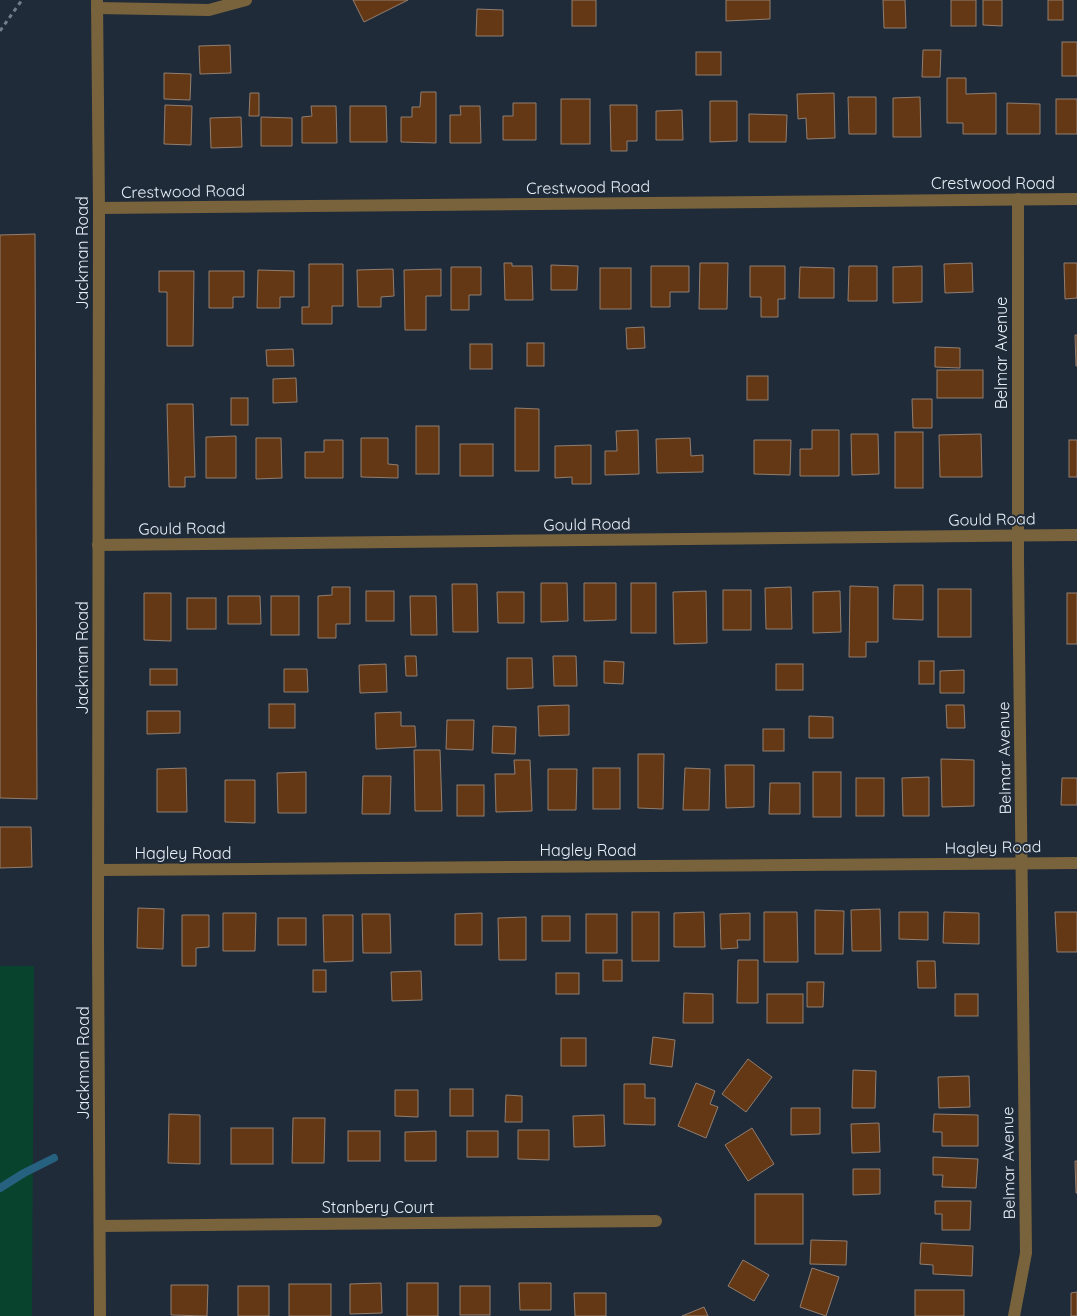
<svg xmlns="http://www.w3.org/2000/svg" width="1077" height="1316" font-family="Quicksand,sans-serif">
<style>
.park{fill:#08432d}
.lines{fill:none;stroke-linecap:round;stroke-linejoin:round}
.stream{stroke:#276180;stroke-width:8}
.building{fill:#643814;stroke:#917e70}
.path{stroke:#747e8a;stroke-width:3;stroke-dasharray:4 4;stroke-linecap:butt}
.minor{stroke:#79633c;stroke-width:12}
.tertiary{stroke:#79633c;stroke-width:12}
.labels{text-anchor:middle;dominant-baseline:central;stroke-width:4;stroke-linejoin:round;paint-order:stroke}
.street-label{font-size:16px;fill:#e6eef8;stroke:#202b39}
</style>
<rect width="100%" height="100%" fill="#202b39"/>
<path class="park" d="M0 966H34L32 1316H0Z"/>
<g class="lines">
<path class="stream" d="M0 1188 24 1173 54 1158"/>
</g>
<g class="building">
<path d="M353 0H408L364 22Z"/>
<rect x="572" y="0" width="24" height="26"/>
<path d="M726 0H770V19L726 21Z"/>
<path d="M883 0H905L906 28H884Z"/>
<rect x="951" y="0" width="25" height="26"/>
<path d="M983 0H1002V26L983 25Z"/>
<rect x="1048" y="0" width="15" height="20"/>
<path d="M477 9 503 10V36H476Z"/>
<rect x="1062" y="42" width="15" height="34"/>
<path d="M230 45 231 73 200 74 199 46Z"/>
<path d="M923 50H941L940 77H922Z"/>
<rect x="696" y="52" width="25" height="23"/>
<path d="M164 73 191 74 190 100 164 99Z"/>
<path d="M947 78H966V94L996 93V134H963V123H947Z"/>
<path d="M421 92H436V143L401 142V117H412V107H420Z"/>
<path d="M250 93H259V116H249Z"/>
<path d="M834 93 835 138 807 139 806 118 798 119 797 94Z"/>
<path d="M848 97H876V134H849Z"/>
<path d="M920 97 921 137H893V98Z"/>
<rect x="561" y="99" width="29" height="45"/>
<rect x="1056" y="99" width="21" height="35"/>
<path d="M710 101H737V141L710 142Z"/>
<path d="M513 103H536V140H503V116H513Z"/>
<path d="M1007 103 1040 104V134H1007Z"/>
<path d="M165 105 192 106 191 145 164 144Z"/>
<path d="M610 105H637V141H627V151H611Z"/>
<path d="M311 106H336L337 143H302V117L312 116Z"/>
<path d="M350 106H386L387 142H350Z"/>
<path d="M460 106H480L481 143H450V115H461Z"/>
<path d="M682 110 683 140H656V111Z"/>
<path d="M749 114 787 115 786 142H749Z"/>
<path d="M241 117 242 147 211 148 210 118Z"/>
<path d="M261 117 292 118V146H261Z"/>
<path d="M35 234 37 799 0 798V235Z"/>
<path d="M504 263H512V266H532L533 300H505Z"/>
<path d="M700 263H728L727 309H699Z"/>
<path d="M972 263 973 292 945 293 944 264Z"/>
<path d="M1064 263H1077V298L1065 299Z"/>
<path d="M309 264H343V306H332V324H302V307H309Z"/>
<path d="M551 265 578 266 577 290H551Z"/>
<path d="M651 266H689V292H670V307H651Z"/>
<path d="M750 266H785V299H778V317H761V297H750Z"/>
<path d="M849 266H877V301H848Z"/>
<path d="M922 266V302L893 303V267Z"/>
<path d="M451 267H481V295H469V310H451Z"/>
<path d="M800 267 834 268V298H799Z"/>
<rect x="600" y="268" width="31" height="41"/>
<path d="M393 269 394 296 381 297V307H358L357 270Z"/>
<path d="M441 269V296H426V330H405L404 270Z"/>
<path d="M258 270 294 271V297H280V308H257Z"/>
<path d="M159 271H194L193 346H167V292H159Z"/>
<path d="M209 271H244V297H233V308H209Z"/>
<path d="M644 327 645 348 627 349 626 328Z"/>
<path d="M1075 335H1077V366H1076Z"/>
<rect x="527" y="343" width="17" height="23"/>
<rect x="470" y="344" width="22" height="25"/>
<path d="M935 347 960 348V368L935 367Z"/>
<path d="M293 349 294 366H267L266 350Z"/>
<rect x="937" y="370" width="46" height="28"/>
<rect x="747" y="376" width="21" height="24"/>
<path d="M296 378 297 402 273 403V379Z"/>
<rect x="231" y="398" width="17" height="27"/>
<path d="M912 399H932V428H913Z"/>
<path d="M167 404H193L195 477H185V487H169Z"/>
<path d="M515 408 539 409V471H515Z"/>
<rect x="416" y="426" width="23" height="48"/>
<path d="M638 430 639 474 605 475V451H617L616 431Z"/>
<path d="M812 430H839V476H800V449H812Z"/>
<rect x="895" y="432" width="28" height="56"/>
<path d="M851 434H878L879 474 852 475Z"/>
<path d="M981 434 982 477H940L939 435Z"/>
<path d="M236 436V478H206V437Z"/>
<path d="M256 438H281L282 478 256 479Z"/>
<path d="M361 438H388V464L398 465V478L361 477Z"/>
<path d="M690 438 691 456 703 455V472L657 473 656 439Z"/>
<path d="M324 440H343V478H305V452H324Z"/>
<path d="M754 440H791L790 475 754 474Z"/>
<rect x="1069" y="440" width="8" height="37"/>
<rect x="460" y="444" width="33" height="32"/>
<path d="M591 445V484H572V477L555 478V446Z"/>
<path d="M541 583H567L568 621 541 622Z"/>
<path d="M584 583H616V620L584 621Z"/>
<rect x="631" y="583" width="25" height="50"/>
<path d="M452 584H477L478 632H453Z"/>
<path d="M894 585H923V620L893 619Z"/>
<path d="M850 586 878 587V642H866V657H849Z"/>
<path d="M332 587H350V624H336V638H318V596L332 595Z"/>
<path d="M791 587 792 629H766L765 588Z"/>
<rect x="938" y="589" width="33" height="48"/>
<rect x="723" y="590" width="28" height="40"/>
<rect x="366" y="591" width="28" height="30"/>
<path d="M706 591 707 643 674 644 673 592Z"/>
<path d="M840 591 841 632 813 633V592Z"/>
<path d="M497 592H524V623H498Z"/>
<path d="M144 593H171V641L144 640Z"/>
<rect x="1067" y="593" width="10" height="51"/>
<path d="M228 596H260L261 624H228Z"/>
<rect x="271" y="596" width="28" height="39"/>
<path d="M410 596H436L437 635H411Z"/>
<rect x="187" y="598" width="29" height="31"/>
<path d="M405 656H416L417 676H406Z"/>
<path d="M553 656H576L577 686H554Z"/>
<path d="M507 658H532L533 688 507 689Z"/>
<path d="M604 661 624 662 623 684 604 683Z"/>
<rect x="919" y="661" width="15" height="23"/>
<path d="M386 664 387 692 360 693 359 665Z"/>
<rect x="776" y="664" width="27" height="26"/>
<rect x="150" y="669" width="27" height="16"/>
<path d="M284 669H307L308 692H284Z"/>
<path d="M964 670V693H940V671Z"/>
<rect x="269" y="704" width="26" height="24"/>
<path d="M569 705V735L539 736 538 706Z"/>
<path d="M946 705H964L965 728H947Z"/>
<path d="M147 711H180V733L147 734Z"/>
<path d="M401 712V726H415L416 747 376 749 375 713Z"/>
<path d="M809 716 833 717V738H809Z"/>
<path d="M447 720H474L473 750 446 749Z"/>
<path d="M493 726 516 727 515 754 492 753Z"/>
<rect x="763" y="729" width="21" height="22"/>
<path d="M414 750H440L442 811H415Z"/>
<path d="M638 754H664L663 809 638 808Z"/>
<path d="M941 759 974 760V806L942 807Z"/>
<path d="M514 760H530L532 811 496 812 495 774H515Z"/>
<path d="M725 765H754V807L726 808Z"/>
<path d="M186 768 187 812H157V769Z"/>
<rect x="593" y="768" width="27" height="41"/>
<path d="M685 768 710 769 709 810H683Z"/>
<path d="M548 769H577L576 810H548Z"/>
<path d="M306 772V813H278L277 773Z"/>
<rect x="813" y="772" width="28" height="45"/>
<path d="M363 776H391L390 814H362Z"/>
<path d="M929 777V816H903L902 778Z"/>
<rect x="856" y="778" width="28" height="38"/>
<path d="M1062 778H1077V805H1061Z"/>
<path d="M225 780H255V823L225 822Z"/>
<path d="M770 783H800V814H769Z"/>
<rect x="457" y="785" width="27" height="31"/>
<path d="M0 827H31L32 867 0 868Z"/>
<path d="M138 908 164 909 163 949 137 948Z"/>
<path d="M880 909 881 951H852L851 910Z"/>
<path d="M815 910 844 911 843 954H815Z"/>
<rect x="632" y="912" width="27" height="49"/>
<path d="M704 912 705 947H674V913Z"/>
<path d="M764 912H797L798 962H764Z"/>
<path d="M899 912H928V940L899 939Z"/>
<path d="M944 912 979 913V944L943 943Z"/>
<path d="M1055 912H1077V952H1057Z"/>
<path d="M223 913H256L255 951H223Z"/>
<path d="M482 913V945H455V914Z"/>
<path d="M750 913V940H737L738 948 721 949 720 914Z"/>
<path d="M362 914H390L391 953H363Z"/>
<rect x="586" y="914" width="31" height="39"/>
<path d="M182 915H209V947L196 948V966H182Z"/>
<path d="M323 915H353V961L324 962Z"/>
<rect x="542" y="916" width="28" height="25"/>
<path d="M526 917V960H499L498 918Z"/>
<rect x="278" y="918" width="28" height="27"/>
<rect x="603" y="960" width="19" height="21"/>
<path d="M738 960H758V1003H737Z"/>
<path d="M917 961H935L936 988H918Z"/>
<rect x="313" y="970" width="13" height="22"/>
<path d="M421 971 422 1000 392 1001 391 972Z"/>
<rect x="556" y="973" width="23" height="21"/>
<path d="M807 982H824L823 1007H807Z"/>
<path d="M684 993 713 994V1023H683Z"/>
<rect x="767" y="994" width="36" height="29"/>
<rect x="955" y="994" width="23" height="22"/>
<path d="M653 1037 675 1040 672 1067 650 1064Z"/>
<rect x="561" y="1038" width="25" height="28"/>
<path d="M748 1059 772 1077 746 1112 722 1094Z"/>
<path d="M853 1070 876 1071 875 1108H852Z"/>
<path d="M969 1076 970 1107 939 1108 938 1077Z"/>
<path d="M696 1083 715 1091 710 1104 718 1107 706 1138 678 1126Z"/>
<path d="M624 1084H645V1098H655V1125L624 1124Z"/>
<rect x="450" y="1089" width="23" height="27"/>
<path d="M395 1090H418V1117L395 1116Z"/>
<path d="M506 1095 522 1096V1122H505Z"/>
<path d="M791 1108H820V1134L791 1135Z"/>
<path d="M169 1114 200 1115V1164L168 1163Z"/>
<path d="M934 1114 978 1115V1146H942V1132H933Z"/>
<path d="M604 1115 605 1146 574 1147 573 1116Z"/>
<path d="M293 1118H325L324 1163H292Z"/>
<path d="M879 1123 880 1152 852 1153 851 1124Z"/>
<rect x="231" y="1128" width="42" height="36"/>
<path d="M752 1128 774 1164 748 1181 725 1145Z"/>
<path d="M518 1130H549V1160L518 1159Z"/>
<rect x="348" y="1131" width="32" height="30"/>
<path d="M436 1131V1161H405V1132Z"/>
<rect x="467" y="1131" width="31" height="26"/>
<path d="M933 1157 978 1159 976 1188 942 1187 943 1175H933Z"/>
<path d="M1075 1161H1077V1193H1076Z"/>
<path d="M853 1169H880V1194L853 1195Z"/>
<rect x="755" y="1194" width="48" height="50"/>
<path d="M935 1201H971L970 1230H942V1214H935Z"/>
<path d="M811 1240 847 1241 846 1265 810 1264Z"/>
<path d="M921 1243 973 1246 972 1276 933 1274V1265L920 1264Z"/>
<path d="M743 1260 769 1275 754 1301 728 1286Z"/>
<path d="M812 1268 839 1277 826 1316 800 1307Z"/>
<path d="M381 1283 382 1313 350 1314V1284Z"/>
<rect x="407" y="1283" width="31" height="33"/>
<path d="M519 1283H551V1310H520Z"/>
<rect x="289" y="1284" width="42" height="32"/>
<path d="M171 1285H208L207 1316 171 1315Z"/>
<rect x="238" y="1286" width="31" height="30"/>
<rect x="460" y="1286" width="30" height="29"/>
<rect x="915" y="1290" width="49" height="26"/>
<path d="M1077 1292V1316H1071V1293Z"/>
<path d="M574 1293H606V1316H575Z"/>
<path d="M704 1307 708 1316H682Z"/>
</g>
<g class="lines">
<path class="path" d="M0 31 22 0"/>
<g class="minor">
<path d="M97 8 209 10 246 0"/>
<path d="M99 208 1077 199"/>
<path d="M98 545 1077 535"/>
<path d="M99 870 1077 863"/>
<path d="M100 1226 656 1221"/>
<path d="M1014 1316 1026 1253 1018 560V199"/>
</g>
<path class="tertiary" d="M97 0 99 208 98 938 100 1316"/>
</g>
<g class="labels">
<g class="street-label">
<text x="993" y="183">Crestwood Road</text>
<text transform="translate(588 187) rotate(-1)">Crestwood Road</text>
<text transform="translate(183 191) rotate(-1)">Crestwood Road</text>
<text transform="translate(82 253) rotate(-90)">Jackman Road</text>
<text transform="translate(1001 353) rotate(-90)">Belmar Avenue</text>
<text transform="translate(992 519) rotate(-1)">Gould Road</text>
<text transform="translate(587 524) rotate(-1)">Gould Road</text>
<text transform="translate(182 528) rotate(-1)">Gould Road</text>
<text transform="translate(82 658) rotate(-90)">Jackman Road</text>
<text transform="translate(1004 758) rotate(-91)">Belmar Avenue</text>
<text transform="translate(993 847) rotate(-1)">Hagley Road</text>
<text x="588" y="850">Hagley Road</text>
<text x="183" y="853">Hagley Road</text>
<text transform="translate(83 1063) rotate(-90)">Jackman Road</text>
<text transform="translate(1008 1163) rotate(-91)">Belmar Avenue</text>
<text x="378" y="1207">Stanbery Court</text>
</g>
</g>
</svg>
